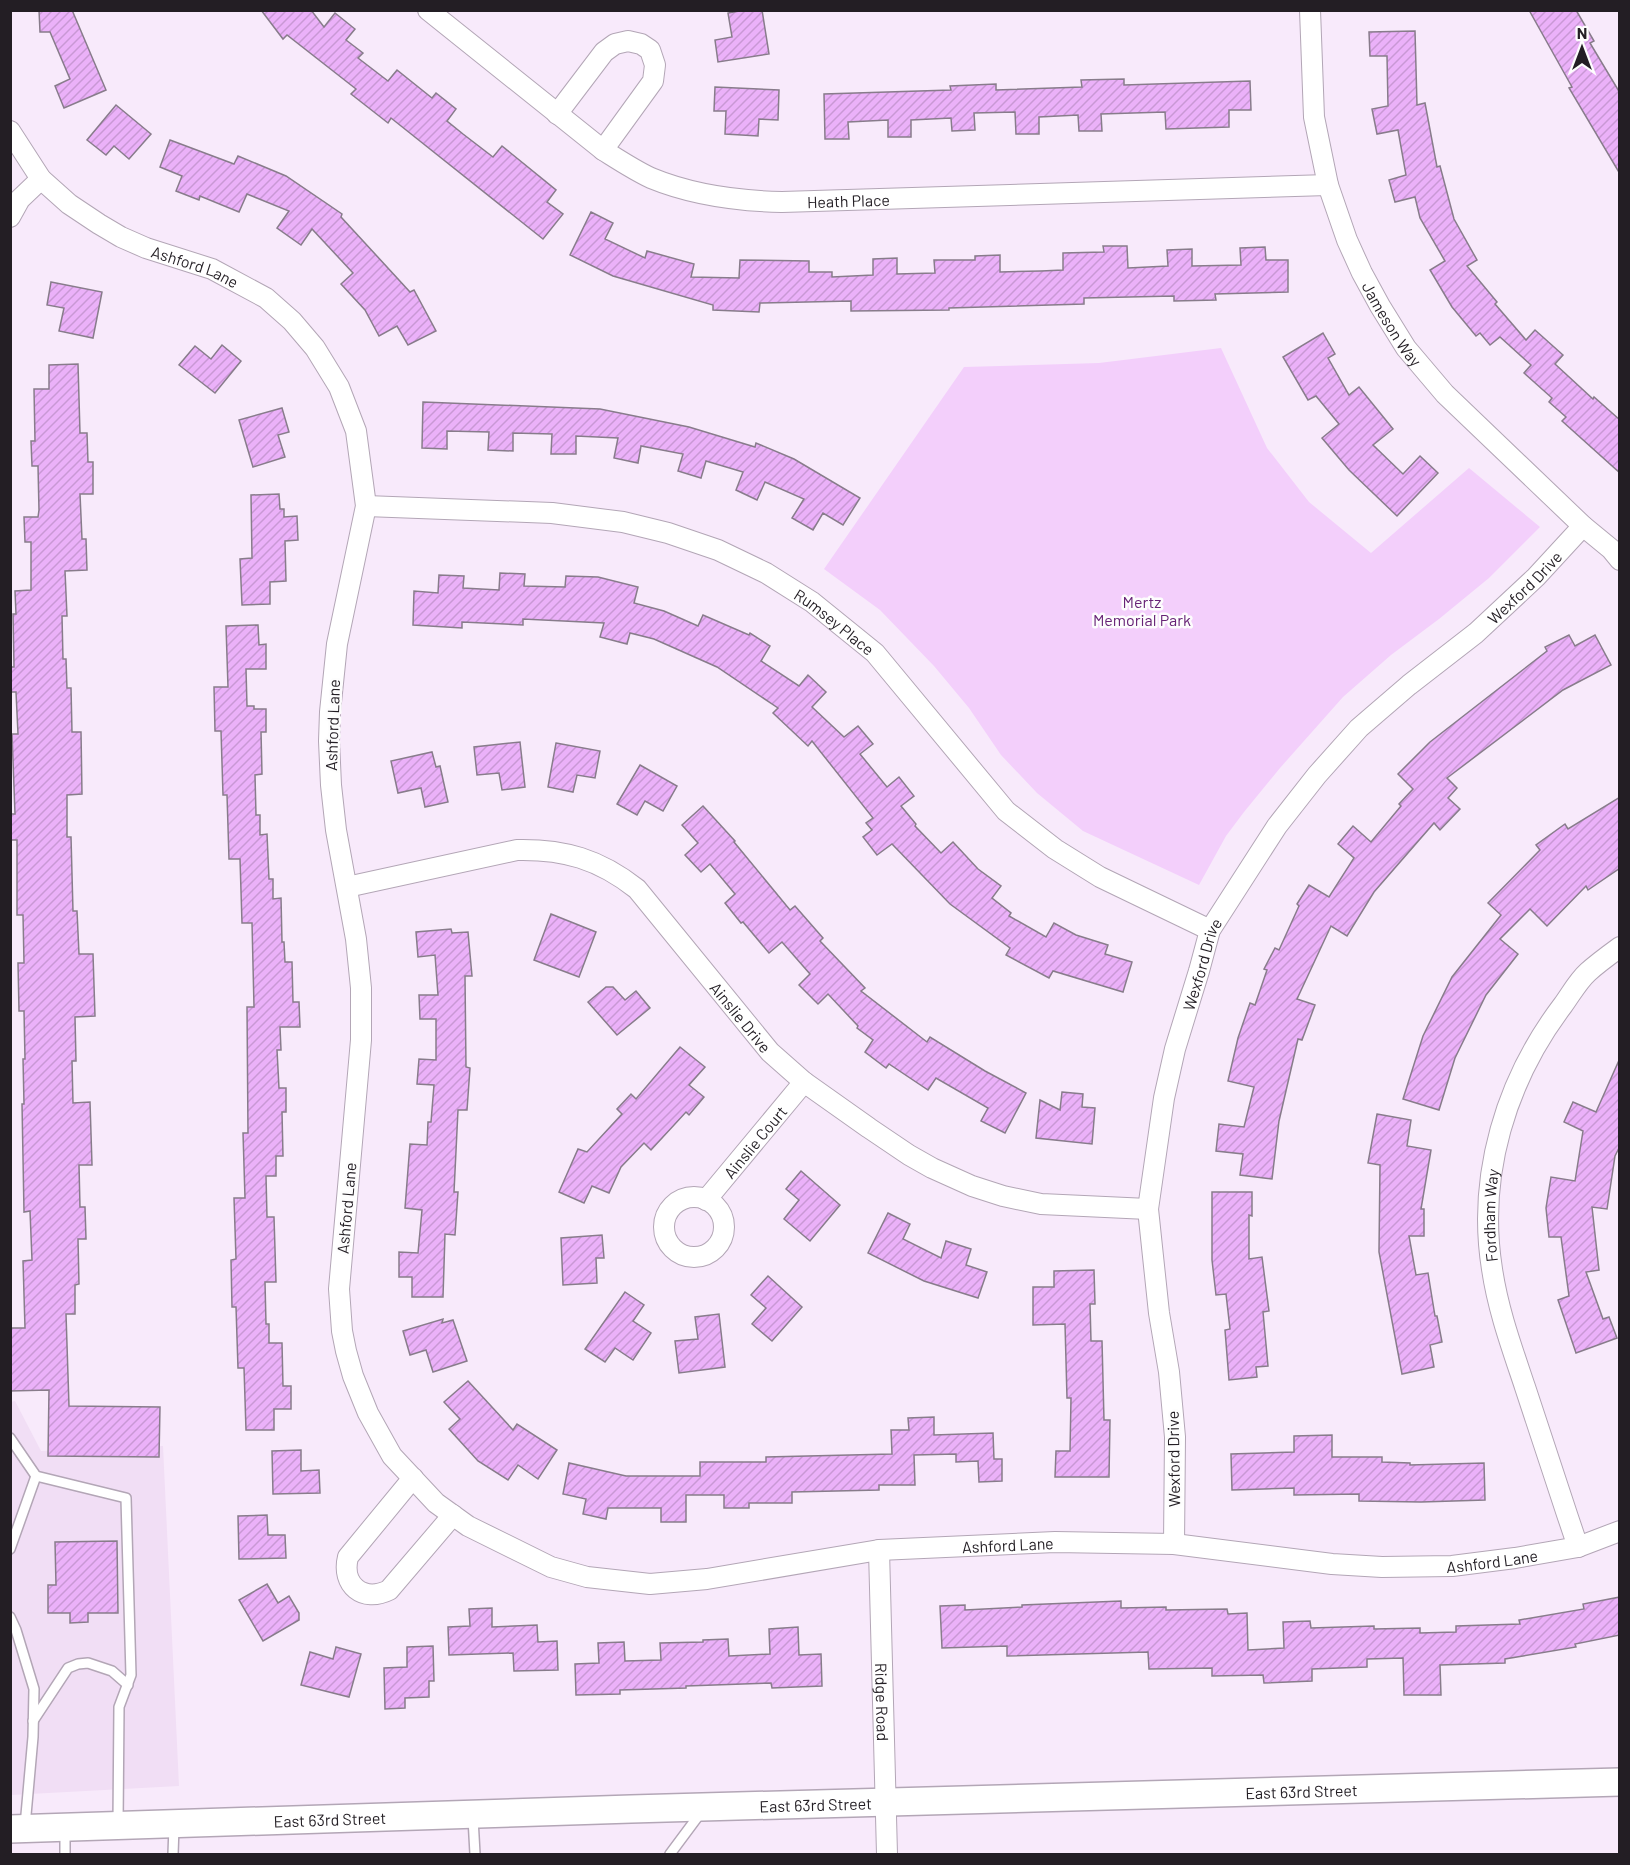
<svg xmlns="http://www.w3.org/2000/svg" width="1630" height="1865" font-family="Barlow,sans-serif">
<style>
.built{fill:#f1def5}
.park{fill:#f3cffb}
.building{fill:url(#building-hatch);stroke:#887c8b;stroke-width:1.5}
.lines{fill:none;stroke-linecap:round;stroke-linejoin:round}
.lane-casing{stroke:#b3a6b6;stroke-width:12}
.street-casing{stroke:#b3a6b6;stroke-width:22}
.secondary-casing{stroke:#b3a6b6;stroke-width:30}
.lane{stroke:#fff;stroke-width:9}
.street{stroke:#fff;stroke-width:20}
.secondary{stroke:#fff;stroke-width:27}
.labels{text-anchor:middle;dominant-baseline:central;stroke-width:5;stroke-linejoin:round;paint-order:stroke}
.street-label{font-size:16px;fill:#231e24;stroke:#fdfdfd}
.park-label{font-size:16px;fill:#672376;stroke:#fdfdfd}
</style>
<defs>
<pattern id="building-hatch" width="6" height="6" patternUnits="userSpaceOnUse" patternTransform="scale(1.5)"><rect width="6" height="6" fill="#ebb1f9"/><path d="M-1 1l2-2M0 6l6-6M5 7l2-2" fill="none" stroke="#c998d5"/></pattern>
</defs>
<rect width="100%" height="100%" fill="#f8eafb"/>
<path class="built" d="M15 1401 41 1451 163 1446 179 1786 11 1795 10 1402Z"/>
<path class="park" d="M1221 348 1267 448 1309 502 1371 553 1469 468 1540 527 1489 578 1439 619 1391 655 1343 697 1280 768 1244 812 1226 836 1199 885 1083 831 1037 793 1001 755 969 708 934 666 880 610 824 569 964 367 1099 363Z"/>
<g class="building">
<path d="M39 10H72L106 90 64 108 55 86 70 79 50 32H40Z"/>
<path d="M261 10H311L324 27 335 13 355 29 346 40 363 53 358 58 388 81 397 70 432 98 436 93 456 109 447 121 463 134 493 157 502 146 556 190 547 202 563 214 543 239 391 118 388 123 351 94 356 89 287 35 283 39Z"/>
<path d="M745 10H762L769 54 718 62 715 40 732 37 728 13Z"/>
<path d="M1529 10H1576L1594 41 1590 43 1620 93V174L1569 88 1572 87Z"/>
<path d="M1415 31 1417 105 1425 103 1437 167 1440 166 1454 219 1477 260 1467 266 1497 302 1495 304 1526 340 1535 330 1563 355 1555 364 1593 399 1594 397 1620 420V473L1562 421 1566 417 1549 402 1552 398 1524 373 1531 365 1500 337 1490 345 1480 333 1476 336 1452 307 1430 270 1445 261 1420 218 1415 197 1395 202 1389 180 1406 175 1398 130 1377 134 1372 109 1388 106 1387 56H1370L1369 32Z"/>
<path d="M1124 79V85L1250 81 1251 110H1229V127L1166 129 1165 112 1101 114 1102 131H1079L1078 115 1039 117V134H1016L1015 112 974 113 975 130 952 131 951 118 911 120V137H888V120L848 122 849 139H825L824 94 951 90 950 86 996 84V90L1082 87 1081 80Z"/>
<path d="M715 87 779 90 778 120 759 119 758 136 725 134 726 111H714Z"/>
<path d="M116 105 151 134 129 159 114 146 106 155 87 140Z"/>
<path d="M170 140 234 164 238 156 286 176 342 214 341 217 410 292 414 290 436 331 408 345 397 326 379 336 365 310 341 284 353 273 312 229 301 245 277 228 289 211 247 194 239 212 200 196 199 200 176 191 182 176 160 167Z"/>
<path d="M591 212 613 223 605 239 645 258 647 251 694 264 691 277 739 278 740 260 809 261V272H832V277L873 275V259L897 258V274L935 273 934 260H975V256L1000 255V272L1041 271 1063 270V253L1104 252 1103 246H1127L1128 268 1168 266 1167 250 1192 249V266L1241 265 1240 248 1265 247 1266 260H1288V292L1215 294 1216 300 1174 301V296L1084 298V304L949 308V310L851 311V301L760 303 759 312 713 310V305L613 276 570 255Z"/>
<path d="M51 282 102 292 93 338 59 331 64 308 47 305Z"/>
<path d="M1323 333 1335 354 1328 358 1349 395 1359 387 1393 429 1373 445 1403 474 1420 456 1438 473 1397 516 1349 470 1322 438 1339 424 1316 396 1308 400 1283 357Z"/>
<path d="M222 345 241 361 215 393 179 365 195 346 211 359Z"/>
<path d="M78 364 80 433H87L88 462H93V494H80L82 539H86L87 570 65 571 67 616H62L63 659H66L67 688H71L72 732H81L82 794 67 795V837H71L73 911H77L79 954H93L95 1016 75 1017 76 1061H72L73 1103 90 1102 92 1165H79L80 1207H85L86 1239H78L79 1284 75 1285V1314H66L69 1406 160 1407 159 1457 48 1456 49 1390 10 1391V1328H25L23 1261 32 1260 30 1211 24 1212 22 1104H24L23 1059H25L24 1011H19L18 963H24L23 915H17V840H11V814H15L12 734H18L16 692H10V667H14L13 614H16L15 591 31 590V542H25L24 517H38L39 510 38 466H32L31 441H35L34 389H49V365Z"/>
<path d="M423 402 600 409 689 427 755 447 756 443 794 459 860 498 843 525 823 513 813 530 792 518 804 499 765 482 757 500 736 490 743 472 706 461 701 478 678 471 683 454 641 446 638 463 614 458 618 438 576 436V454H551L552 434 513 433V451L488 450 489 432 447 431V449L422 448Z"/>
<path d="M282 408 289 432 278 435 285 457 253 467 239 420Z"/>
<path d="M279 494 280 509H284V517L297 516 298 540 285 541 286 581 270 582V604L242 605 240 559 252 558 251 495Z"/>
<path d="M500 573 525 574 524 586 565 587 566 576 598 577 638 587 634 603 664 611 698 626 703 615 749 635 750 633 770 646 761 661 799 686 808 675 826 692 812 707 844 737 858 726 873 744 860 754 887 787 899 777 914 796 901 806 916 824 915 826 941 853 953 842 978 869 1001 886 992 898 1011 913 1009 916 1046 937 1054 923 1076 935 1108 945 1105 954 1132 962 1123 992 1053 971 1049 978 1006 955 1010 948 950 904 892 844 877 855 863 837 872 830 866 823 873 818 812 741 808 746 773 713 778 708 717 667 654 639 630 633 627 644 600 637 604 623 523 619V625L462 622V628L413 625 414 591 438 593 439 575 464 576 463 588 499 590Z"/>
<path d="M258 625 259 645 266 644V669H246L247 706H254V709H266V732H261L262 774 255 775 256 815H260V835L267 834 269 879H273V899L281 898 282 942H284L285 962H292L293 1002H299L300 1027H280L281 1050H277L279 1088H286V1112H282L283 1156H276V1176H266L267 1217H274L276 1282H265L266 1324H269V1343H282L283 1386H291V1409H274V1430H246L244 1368H238L236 1307H232L231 1260 236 1259 234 1198H245L243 1133H248L247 1007H254L252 923H242L240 859H229L227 795H223L221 731H215L214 687H228L226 626Z"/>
<path d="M1569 635 1575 646 1595 635 1611 665 1563 690 1447 778 1457 788 1448 798 1460 809 1440 830 1434 823 1374 892 1347 936 1331 926 1297 999 1315 1005 1302 1040 1298 1039 1279 1121 1272 1179 1240 1175 1243 1154 1216 1151 1219 1124 1244 1127 1254 1087 1228 1081 1238 1038 1250 1003 1255 1005 1267 970 1264 969 1275 948 1279 950 1299 906 1297 904 1309 885 1329 897 1354 858 1338 844 1353 826 1371 842 1401 806 1399 804 1413 789 1398 774 1430 742 1547 651 1545 647Z"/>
<path d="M520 742 525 787 502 790 499 773 477 775 474 747Z"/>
<path d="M556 743 600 751 595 778 577 775 573 792 548 787Z"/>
<path d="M432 752 436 767 440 766 448 802 425 807 421 788 398 793 391 761Z"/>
<path d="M640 765 677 786 663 811 645 801 637 815 617 804Z"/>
<path d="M1620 797V868L1588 890 1586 886 1547 926 1530 909 1500 939 1518 954 1486 995 1455 1058 1439 1110 1403 1099 1423 1036 1452 977 1501 915 1488 903 1540 850 1536 845 1565 824 1568 829Z"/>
<path d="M703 806 735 841 734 842 790 910 795 906 823 938 820 941 865 988 861 991 927 1042 930 1037 985 1071 1026 1093 1005 1133 981 1121 988 1108 936 1078 928 1090 889 1064 886 1068 865 1052 873 1040 857 1028 858 1026 828 994 818 1004 799 985 810 974 782 942 769 953 743 922 741 923 725 903 735 894 710 864 701 872 685 855 698 843 682 825Z"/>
<path d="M551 914 596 932 579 977 534 960Z"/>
<path d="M451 929 452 933 468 932 472 976H465L466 1067 470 1068 467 1110H458L454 1192H458L455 1235 445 1234 443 1297H412V1277H399V1252L418 1253 422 1210 405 1208 410 1144 427 1145 428 1122H431L434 1085 417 1084 419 1059 436 1060V1019H420L419 995H438L435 955 418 957 416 932Z"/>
<path d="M606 987H613L625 1000 636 991 650 1008 617 1035 588 1002Z"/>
<path d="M680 1047 705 1067 689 1085 704 1097 689 1115 686 1112 651 1150 644 1143 621 1167 609 1193 592 1186 584 1203 559 1192 578 1149 587 1152 622 1114 617 1109 631 1094 636 1099Z"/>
<path d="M1620 1058V1146L1615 1156 1607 1209 1592 1207 1599 1270 1586 1272 1603 1319 1609 1317 1617 1338 1576 1353 1558 1300 1569 1296 1561 1237H1549L1546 1208 1551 1177 1575 1181 1583 1131 1564 1122 1573 1102 1596 1112Z"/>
<path d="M1062 1092 1083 1094 1082 1107 1095 1108 1092 1144 1036 1138 1040 1100 1060 1110Z"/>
<path d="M1377 1114 1411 1120 1407 1146 1431 1150 1421 1209H1424V1236H1409L1416 1275 1428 1273 1435 1316H1437L1442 1342 1430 1345 1434 1367 1402 1374 1379 1252 1380 1165 1368 1163Z"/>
<path d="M801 1171 840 1205 810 1241 784 1219 799 1200 786 1189Z"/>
<path d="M1212 1192H1252V1216L1249 1215V1259L1262 1257 1269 1311 1263 1312 1268 1366 1256 1367 1257 1377 1229 1380 1225 1330 1230 1329 1226 1294 1216 1295 1212 1260Z"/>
<path d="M888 1213 910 1224 903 1239 941 1258 946 1241 971 1249 966 1265 987 1272 978 1298 924 1281 868 1253Z"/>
<path d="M602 1235 604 1258H596L597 1283 563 1285 561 1238Z"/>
<path d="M1094 1270 1095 1304H1090L1091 1341H1102L1104 1420H1110L1109 1477H1055L1056 1451H1070L1071 1398H1067L1065 1324 1033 1325V1287H1054V1271Z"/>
<path d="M768 1276 802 1307 772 1341 752 1324 766 1308 751 1295Z"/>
<path d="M625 1292 644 1305 633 1321 651 1333 633 1360 615 1348 605 1362 585 1349Z"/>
<path d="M719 1314 725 1367 679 1373 675 1341 698 1339 695 1317Z"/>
<path d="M443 1319 442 1323 453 1320 467 1361 433 1372 426 1350 410 1355 403 1331Z"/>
<path d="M468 1381 513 1430 517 1424 557 1450 538 1479 518 1465 508 1480 478 1461 449 1429 460 1419 444 1402Z"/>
<path d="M934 1417V1435L993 1433 994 1459H1002V1481L979 1482 978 1461 956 1462V1454L914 1455 915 1485H879V1490L792 1492V1503H749V1508H724V1495H686V1522H661V1508H608L606 1519 583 1514 586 1499 563 1494 569 1463 626 1476H700V1462H766V1457L892 1454 891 1430H909L908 1418Z"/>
<path d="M1332 1435V1457H1382V1462L1410 1463V1465L1484 1463 1485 1500 1421 1502 1359 1501V1494L1294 1495V1488L1232 1490 1231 1454 1294 1452V1436Z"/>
<path d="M301 1450V1471L319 1470 320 1493 273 1494 272 1451Z"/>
<path d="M267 1515 268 1535H285L286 1558 239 1559 238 1516Z"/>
<path d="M117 1541 118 1613H88V1622L70 1623V1613H48V1585H56L55 1542Z"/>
<path d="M267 1584 278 1603 289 1596 299 1613V1620L263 1641 239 1600Z"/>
<path d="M1620 1597V1635L1575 1644 1576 1647 1505 1659V1663L1440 1665 1441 1695H1404L1403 1658 1367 1659V1667L1312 1669V1681L1264 1683 1263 1675 1212 1676V1668L1149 1669 1148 1652 1007 1656V1646L942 1648 940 1606 965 1605V1610L1022 1607V1605L1121 1601V1608L1166 1607V1610L1227 1609 1228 1614 1247 1613 1248 1650 1284 1648 1283 1622 1310 1621 1311 1628 1374 1626V1629L1420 1628V1633L1456 1632V1626L1520 1624 1519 1620 1584 1609 1583 1604Z"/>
<path d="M492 1608V1627L537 1625 538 1642 557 1641 558 1670 514 1671 513 1653 449 1655 448 1627 470 1626 469 1609Z"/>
<path d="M798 1627 799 1655 821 1654 822 1686 772 1688 771 1683 686 1686V1688L620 1690V1694L576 1695 575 1664 599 1663 598 1643 624 1642 625 1661 661 1660 660 1643 703 1642V1640L728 1639 729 1656 770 1654 769 1629Z"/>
<path d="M433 1646 434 1681H429V1697L405 1698V1708L385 1709 384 1668 407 1667V1647Z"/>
<path d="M336 1647 361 1654 349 1697 301 1685 310 1652 333 1659Z"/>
</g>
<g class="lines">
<defs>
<g id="lane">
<path d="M10 1438 36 1476 126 1498 131 1675 119 1707 118 1823"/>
<path d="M10 1549 36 1476"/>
<path d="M10 1617 16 1630 34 1689 33 1737 25 1826"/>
<path d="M33 1721 68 1668 78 1664 88 1663 112 1671 128 1685"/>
<path d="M473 1818 475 1854"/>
<path d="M65 1830V1854"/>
<path d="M173 1854 174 1827"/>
<path d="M670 1854 702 1811"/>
</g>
<g id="street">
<path id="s1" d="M428 10 603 150C619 160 634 170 651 178 692 195 738 201 782 202L1328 185"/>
<path id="s2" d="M1310 10 1314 117 1328 185 1347 240 1362 273 1380 306 1406 348 1445 394 1583 526 1611 549 1620 560"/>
<path d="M557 114 604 52 615 44 628 41 641 44 650 50 655 65 653 81 603 150"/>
<path id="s3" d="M10 131 41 179 69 204 99 224 121 237 146 248 212 269 266 298 292 321 315 348 339 387 356 431 366 506 337 644 330 712 329 741 331 785 336 830 356 939 361 988V1040L339 1289 342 1331 346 1351 353 1376 368 1413 392 1456 436 1503 468 1526 551 1567 587 1577 650 1584 707 1579 879 1550 1055 1542 1174 1544 1332 1564 1382 1567 1452 1566 1515 1558 1578 1547 1620 1531"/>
<path d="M10 217 20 199 41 179"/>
<path id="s4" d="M366 506 552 513 623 522 668 533 718 550 766 573 812 602 875 653 1006 811 1055 849 1100 877 1210 930"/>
<path id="s5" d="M347 887 517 850C564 849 599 859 637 889L770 1052 804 1082 869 1128 909 1155 932 1168 972 1186 1003 1196 1041 1204 1148 1209"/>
<circle cx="694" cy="1227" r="30"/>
<path id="s6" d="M706 1200 804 1082"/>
<path d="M413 1478 348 1557C341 1585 363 1603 389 1590L453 1515"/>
<path id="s7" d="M1174 1544 1175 1437 1169 1372 1159 1313 1148 1209 1164 1098 1175 1049 1199 971 1210 930 1277 826 1317 775 1359 728 1409 685 1476 633 1536 577 1583 526"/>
<path id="s8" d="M1578 1547C1560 1494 1543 1441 1525 1387 1512 1348 1498 1310 1492 1269 1477 1175 1506 1080 1563 1005 1571 994 1578 981 1588 972 1598 963 1609 955 1620 947"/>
<path id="s9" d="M879 1550 887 1854"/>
</g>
<g id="secondary">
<path id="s10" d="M10 1829 631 1809 1620 1782"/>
</g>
</defs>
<use href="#lane" class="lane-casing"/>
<use href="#street" class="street-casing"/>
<use href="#secondary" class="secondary-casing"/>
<use href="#lane" class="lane"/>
<use href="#street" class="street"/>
<use href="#secondary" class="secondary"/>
</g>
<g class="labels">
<g class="street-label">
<text stroke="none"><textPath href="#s1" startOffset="480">Heath Place</textPath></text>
<text stroke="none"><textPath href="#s3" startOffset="236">Ashford Lane</textPath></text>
<text stroke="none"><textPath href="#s2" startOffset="330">Jameson Way</textPath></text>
<text stroke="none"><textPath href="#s7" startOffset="1092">Wexford Drive</textPath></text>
<text stroke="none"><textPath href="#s4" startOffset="494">Rumsey Place</textPath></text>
<text transform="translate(332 725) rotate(-88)">Ashford Lane</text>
<text stroke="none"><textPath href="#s7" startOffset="588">Wexford Drive</textPath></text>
<text stroke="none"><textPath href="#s5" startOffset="468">Ainslie Drive</textPath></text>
<text stroke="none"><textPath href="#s6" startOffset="76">Ainslie Court</textPath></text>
<text transform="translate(346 1208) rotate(-85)">Ashford Lane</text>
<text stroke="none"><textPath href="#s8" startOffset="345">Fordham Way</textPath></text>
<text transform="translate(1173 1459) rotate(-91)">Wexford Drive</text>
<text stroke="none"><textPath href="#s3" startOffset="2178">Ashford Lane</textPath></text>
<text stroke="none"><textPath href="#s3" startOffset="2664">Ashford Lane</textPath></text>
<text stroke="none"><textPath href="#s9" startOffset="152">Ridge Road</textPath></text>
<text stroke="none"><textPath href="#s10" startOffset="1292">East 63rd Street</textPath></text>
<text stroke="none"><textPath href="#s10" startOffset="806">East 63rd Street</textPath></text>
<text stroke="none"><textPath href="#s10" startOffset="320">East 63rd Street</textPath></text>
</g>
<g class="park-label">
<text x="1142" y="601">Mertz<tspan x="1142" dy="18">Memorial Park</tspan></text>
</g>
</g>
<rect width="1630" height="1865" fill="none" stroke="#231e24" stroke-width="24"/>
<g transform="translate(1582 48)" stroke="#fdfdfd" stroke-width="4.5" paint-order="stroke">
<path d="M0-4.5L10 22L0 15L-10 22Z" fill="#231e24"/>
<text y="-9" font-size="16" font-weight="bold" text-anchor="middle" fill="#231e24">N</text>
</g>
</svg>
